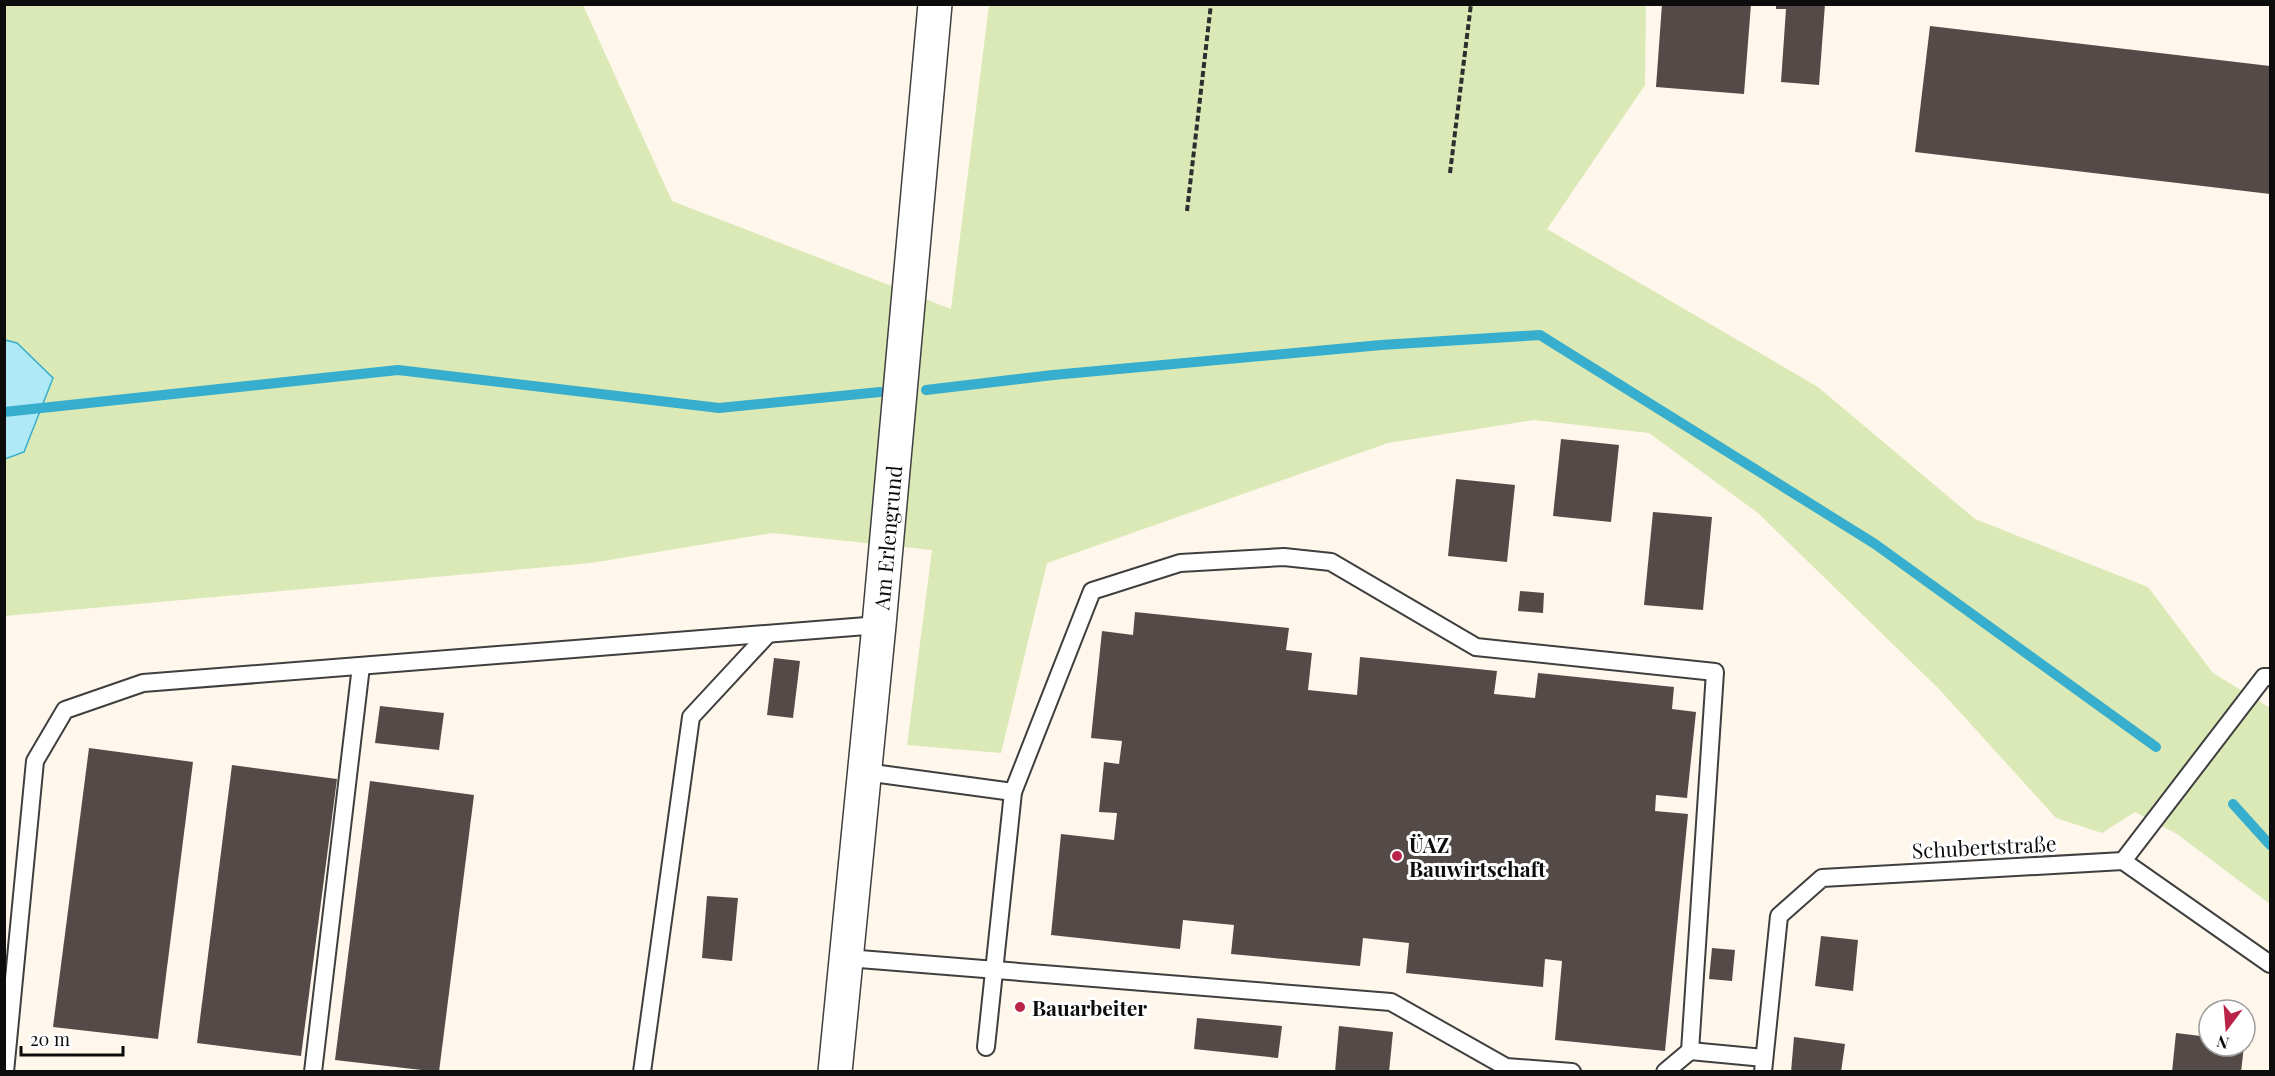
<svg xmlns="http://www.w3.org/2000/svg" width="2275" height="1076" font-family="'Playfair Display',serif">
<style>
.green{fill:#dae9b5}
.water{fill:#b0e9f6;stroke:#37aecd;stroke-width:1.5}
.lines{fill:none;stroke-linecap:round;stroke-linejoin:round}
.stream{stroke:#37aecd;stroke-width:10}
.building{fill:#544b48}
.lane-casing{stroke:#3f3f3f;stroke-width:20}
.street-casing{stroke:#3f3f3f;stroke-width:36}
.path{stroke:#2e2e2e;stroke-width:4;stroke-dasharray:6 3;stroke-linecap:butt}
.lane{stroke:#fff;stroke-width:16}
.street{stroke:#fff;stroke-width:33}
.poi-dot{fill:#bb2449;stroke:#fff;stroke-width:2}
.labels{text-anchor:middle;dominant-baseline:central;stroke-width:6;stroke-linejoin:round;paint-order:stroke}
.street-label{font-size:21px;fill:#0c0c0c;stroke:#fff}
.poi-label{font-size:21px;font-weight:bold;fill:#0c0c0c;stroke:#fff;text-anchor:start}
</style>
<rect width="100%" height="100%" fill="#fff7eb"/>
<path class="green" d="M5 5H583L672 201 951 309 989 5H1646L1645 85 1547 229 1818 387 1975 519 2148 587 2213 673 2270 708V904L2177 834 2135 812 2102 833 2056 818 1939 689 1758 513 1649 433 1534 420 1388 443 1047 563 1001 753 907 745 932 550 772 533 591 563 5 616Z"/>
<path class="water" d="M5 340 17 343 53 378 24 452 5 459Z"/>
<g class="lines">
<g class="stream">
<path d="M926 390 1053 375 1381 345 1540 335 1875 544 2156 747"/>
<path d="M4 412 398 370 719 408 880 392"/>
<path d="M2233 804 2270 845"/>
</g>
</g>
<g class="building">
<path d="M1662 4H1751L1744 94 1656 87Z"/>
<path d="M1776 4H1825L1819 85 1781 82 1786 9H1776Z"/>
<path d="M1930 26 2270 66V194L1915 152Z"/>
<path d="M1561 439 1619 445 1611 522 1553 516Z"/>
<path d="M1456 479 1515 485 1507 562 1448 556Z"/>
<path d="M1653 512 1712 517 1703 610 1644 605Z"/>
<path d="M1520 591 1544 593 1543 613 1518 611Z"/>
<path d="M1135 612 1289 628 1286 650 1312 653 1308 690 1357 695 1360 657 1497 671 1494 694 1535 698 1538 673 1674 687 1672 709 1696 712 1687 798 1656 795 1655 811 1688 814 1665 1051 1555 1040 1562 961 1545 959 1543 987 1406 973 1409 943 1363 938 1360 966 1231 954 1234 925 1183 920 1180 949 1051 935 1061 834 1114 840 1117 813 1099 812 1104 762 1119 764 1122 741 1091 738 1102 631 1133 635Z"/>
<path d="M774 658 800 661 793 718 767 715Z"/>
<path d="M380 706 444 713 439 750 375 743Z"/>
<path d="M89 748 193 762 158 1039 53 1027Z"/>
<path d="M232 765 337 779 301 1056 197 1043Z"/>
<path d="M370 781 474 795 439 1072 335 1060Z"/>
<path d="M707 896 738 898 732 961 702 958Z"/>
<path d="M1821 936 1858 940 1853 991 1815 986Z"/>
<path d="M1712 948 1735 950 1732 981 1709 979Z"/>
<path d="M1197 1018 1282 1026 1278 1058 1194 1049Z"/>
<path d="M1339 1026 1393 1032 1389 1072H1335Z"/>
<path d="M2176 1033 2209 1037V1046H2244L2241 1072H2172Z"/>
<path d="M1794 1037 1845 1044 1841 1072H1791Z"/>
</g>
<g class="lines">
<defs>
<g id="lane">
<path d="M865 772 1013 792 1092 591 1180 563 1284 557 1331 562 1476 647 1715 672 1690 1051 1764 1058"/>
<path d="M2123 861 2270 964"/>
<path d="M847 958 1391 1002 1506 1067 1572 1072"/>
<path d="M986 1047 1013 792"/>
<path d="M5 1072 35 761 65 710 143 683 879 625"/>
<path d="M313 1072 361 666"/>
<path d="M642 1072 691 717 768 634"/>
<path d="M1665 1072 1690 1051"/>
<path d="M1763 1072 1779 916 1822 878 2123 861 2264 677H2270"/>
</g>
<g id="street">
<path id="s1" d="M835 1072 879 625 935 4"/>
</g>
</defs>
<use href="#lane" class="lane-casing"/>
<use href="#street" class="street-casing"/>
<g class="path">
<path d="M1450 173 1471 4"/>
<path d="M1187 211 1211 4"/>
</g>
<use href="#lane" class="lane"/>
<use href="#street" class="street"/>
</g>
<g class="poi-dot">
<circle cx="1397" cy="856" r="6"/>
<circle cx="1020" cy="1007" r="6"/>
</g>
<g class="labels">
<g class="street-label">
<text stroke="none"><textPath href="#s1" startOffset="537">Am Erlengrund</textPath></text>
<text transform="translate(1984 846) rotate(-3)">Schubertstraße</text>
</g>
<g class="poi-label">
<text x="1409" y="844">ÜAZ<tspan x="1409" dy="24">Bauwirtschaft</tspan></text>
<text x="1032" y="1007">Bauarbeiter</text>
</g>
</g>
<rect width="2275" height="1076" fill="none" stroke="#0c0c0c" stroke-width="12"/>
<g transform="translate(2227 1028) rotate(196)"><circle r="28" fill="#ffffff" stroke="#9e9e9e" stroke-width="1.5"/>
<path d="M0-4.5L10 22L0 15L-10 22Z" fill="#bb2449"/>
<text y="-9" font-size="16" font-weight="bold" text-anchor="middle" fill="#0c0c0c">N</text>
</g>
<path d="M21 1046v9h102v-9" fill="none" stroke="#0c0c0c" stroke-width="3"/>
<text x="30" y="1046" font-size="18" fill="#0c0c0c" stroke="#ffffff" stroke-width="4.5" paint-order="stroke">20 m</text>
</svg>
